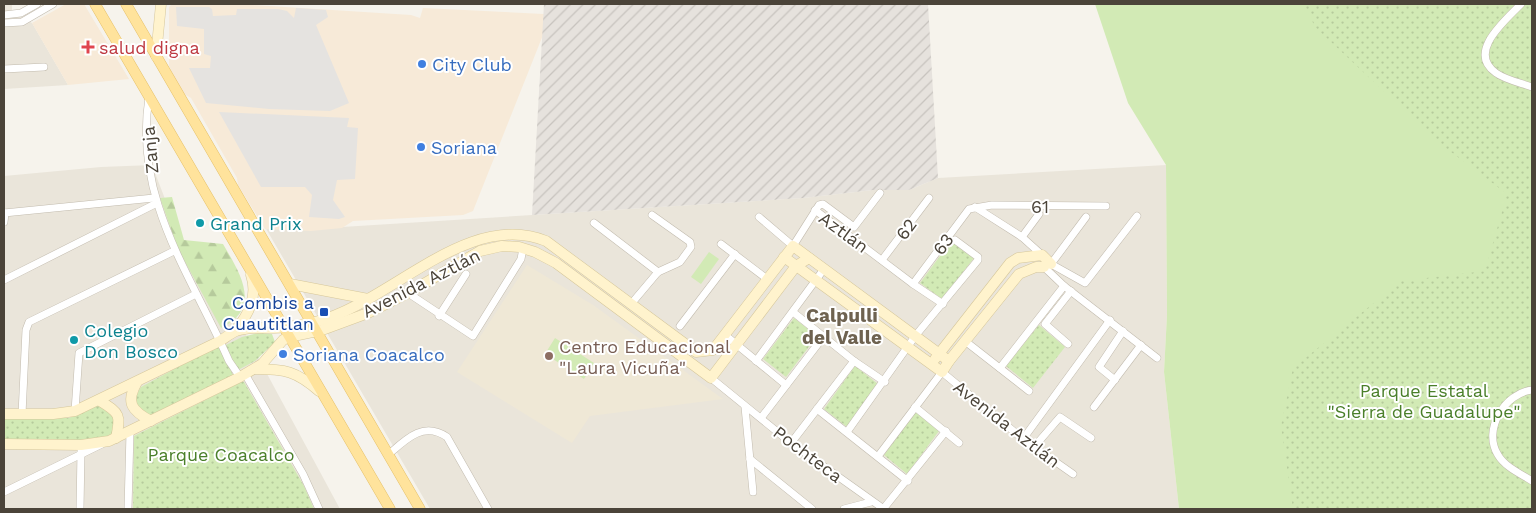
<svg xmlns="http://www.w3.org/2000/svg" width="1536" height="513" font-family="'Work Sans',sans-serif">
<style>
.residential{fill:#eae5da}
.commercial{fill:#f7ead8}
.industrial{fill:url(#industrial-furrows)}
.education{fill:#efe8d6}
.grass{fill:#d2eab5}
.forest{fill:url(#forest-firs)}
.park{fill:url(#park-dots)}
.parking{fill:#e5e3e0}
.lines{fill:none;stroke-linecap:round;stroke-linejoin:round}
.street-casing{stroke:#c2bbae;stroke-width:8}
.secondary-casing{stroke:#d6c79b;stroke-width:11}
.primary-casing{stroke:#e6c16a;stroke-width:11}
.street{stroke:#fff;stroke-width:7}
.secondary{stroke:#fff3cd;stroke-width:10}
.primary{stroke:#ffe39c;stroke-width:10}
.health-dot{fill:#e0444e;stroke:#fff;stroke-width:2}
.shop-dot{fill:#3f7fe0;stroke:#fff;stroke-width:2}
.culture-dot{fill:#0f9aa8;stroke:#fff;stroke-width:2}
.transit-dot{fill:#1a4fb4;stroke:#fff;stroke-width:2}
.education-dot{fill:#8d6e63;stroke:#fff;stroke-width:2}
.labels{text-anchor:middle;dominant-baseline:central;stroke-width:4;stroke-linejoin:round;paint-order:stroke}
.health-label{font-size:18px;fill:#be3a42;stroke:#fff;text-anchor:start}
.shop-label{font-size:18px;fill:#366cbe;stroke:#fff;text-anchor:start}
.street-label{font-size:18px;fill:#4b4439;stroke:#fff}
.culture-label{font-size:18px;fill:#0d838f;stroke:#fff;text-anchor:start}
.transit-label{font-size:18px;fill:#164399;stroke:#fff;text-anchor:end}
.education-label{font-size:18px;fill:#785e54;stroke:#fff;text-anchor:start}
.park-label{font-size:18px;fill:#4a7f2a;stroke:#fff}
.neighbourhood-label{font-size:19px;font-weight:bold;fill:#6e6250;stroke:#fff}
</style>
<defs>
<pattern id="industrial-furrows" width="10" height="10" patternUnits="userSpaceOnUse" patternTransform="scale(1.25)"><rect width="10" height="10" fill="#e6e2dd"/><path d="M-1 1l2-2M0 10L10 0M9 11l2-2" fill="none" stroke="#c7c3be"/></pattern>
<pattern id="forest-firs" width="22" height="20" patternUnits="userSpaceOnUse" patternTransform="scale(1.25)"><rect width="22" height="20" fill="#d2eab5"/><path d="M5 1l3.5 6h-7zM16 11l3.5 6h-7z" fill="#b6ca9c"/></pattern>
<pattern id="park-dots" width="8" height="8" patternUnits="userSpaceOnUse" patternTransform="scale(1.25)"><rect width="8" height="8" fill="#d2eab5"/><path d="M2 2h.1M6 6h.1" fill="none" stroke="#b6ca9c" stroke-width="1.8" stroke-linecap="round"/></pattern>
</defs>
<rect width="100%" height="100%" fill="#f6f3ec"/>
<g class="residential">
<path d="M4 4H12V11L32 23 68 85 4 89Z"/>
<path d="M152 165 183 246 219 285 340 509H4V176L101 167Z"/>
<path d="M1166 165 1167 315 1164 372 1179 509H430L265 227H342L803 198 873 190H909L938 178Z"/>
</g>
<g class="commercial">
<path d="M66 4H84L129 79 68 85 32 23Z"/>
<path d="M172 4H237L411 15 420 18 423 8 544 14 543 35 473 211 463 215 353 221 342 228 311 231 265 229 238 185 237 178 191 98 181 92 169 66V7Z"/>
</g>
<path class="industrial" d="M544 4H928L938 178 909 190H873L803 198 532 215Z"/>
<path class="education" d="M527 265 593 305 723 399 590 416 572 443 457 372Z"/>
<g class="grass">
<path d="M1095 4H1532V509H1179L1164 372 1167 315 1166 165 1128 103Z"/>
<path d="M709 252 719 259 701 284 691 277Z"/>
<path d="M555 338 594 363 584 379 545 354Z"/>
</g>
<path class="forest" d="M172 197 184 240 223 244C240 273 263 308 221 328L178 249 160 198Z"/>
<g class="park">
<path d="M1304 4H1532V509H1293L1281 426 1293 368 1401 281 1485 271 1507 194 1439 143 1315 27Z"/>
<path d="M951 241 974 258 942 299 920 283Z"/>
<path d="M794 318 817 336 786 377 763 359Z"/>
<path d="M1039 325 1065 347 1033 388 1006 366Z"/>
<path d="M258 333 272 334 275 342 255 361 238 370 224 346 242 337Z"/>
<path d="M219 345 233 375 153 415H146L136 405 135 397 141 387Z"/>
<path d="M855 366 878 384 847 427 824 409Z"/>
<path d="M241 382H244L304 486 314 509H133L134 436Z"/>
<path d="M97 406H104L115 416 114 431 109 437 81 442 4 441V417L69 418Z"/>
<path d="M916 411 939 431 907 474 884 455Z"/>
</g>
<g class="parking">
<path d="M176 7H209L212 9 213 16 236 15 237 9H278L287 11 294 18 296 8 326 10 328 17 316 25 349 103 330 111 269 109 206 103 189 68H210L211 56 204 54V29L177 26Z"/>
<path d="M219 112 349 118 347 127 358 128 355 179 337 180 333 200 345 217 339 219 309 217 312 195 305 187H261Z"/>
</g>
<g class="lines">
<defs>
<g id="street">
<path d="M1521 4C1506 20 1466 52 1496 73 1506 80 1521 83 1532 87"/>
<path d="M4 15 21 13 37 4"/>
<path d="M4 23 22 22 53 4"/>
<path d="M4 69 44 67"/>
<path d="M149 97C133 199 191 274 229 361L240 377"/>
<path d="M975 207 1022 237 1042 255"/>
<path d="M815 210 913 284 943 304"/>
<path d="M4 213 154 198"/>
<path d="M759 217 793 246 819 205 823 204 854 227 880 193"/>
<path d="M4 222 5 213"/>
<path d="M594 223 658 272"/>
<path d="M1022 237 1039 214"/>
<path d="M721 244 767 279"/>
<path d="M882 260 929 198"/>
<path d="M1051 264 1085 283 1137 216"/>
<path d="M1051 264 1086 217"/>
<path d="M1048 265 1044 267 1064 286 1157 358"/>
<path d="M4 280 157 203"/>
<path d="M913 284 969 209 992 205 1106 206"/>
<path d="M408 293 473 336 521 259 523 248"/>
<path d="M631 304 658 272 680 262 691 247 690 242 652 215"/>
<path d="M793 312 854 361 885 382"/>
<path d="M439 316 466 274"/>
<path d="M680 326 735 254"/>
<path d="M725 335 786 385"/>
<path d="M965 341 1029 391"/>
<path d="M1068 344 1045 324 1071 291"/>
<path d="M756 361 824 269"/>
<path d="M1000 368 1064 286"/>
<path d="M245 374 303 474 319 509"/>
<path d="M711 378 791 443 881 507 884 508 946 431"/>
<path d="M1115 380 1099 367 1123 331"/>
<path d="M1532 390C1505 393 1482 430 1498 455 1505 467 1521 474 1532 481"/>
<path d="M745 407 753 492"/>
<path d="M915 407 959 443"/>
<path d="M1094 407 1141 345"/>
<path d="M817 409 908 481"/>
<path d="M75 411 79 353 196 294"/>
<path d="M22 414 26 330 29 322 174 251"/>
<path d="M761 418 824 336"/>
<path d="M847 432 916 335 978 260V257L955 240"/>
<path d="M1023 439 1110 320"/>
<path d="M791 443 854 361"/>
<path d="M1034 447 1060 417 1091 438"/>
<path d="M388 455C406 439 423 421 447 437L488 509"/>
<path d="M879 455 942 372 1023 439 1073 474"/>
<path d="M750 459 812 509"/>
<path d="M4 492 102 444"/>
<path d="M80 509 81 451"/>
<path d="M128 509 130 432"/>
<path d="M844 509 871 502"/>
</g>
<g id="secondary">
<path d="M156 56 161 4"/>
<path d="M784 257 942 372 949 361 1019 274 1036 267H1044"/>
<path d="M290 284 368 299"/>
<path d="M235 331C249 314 258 296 251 275"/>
<path d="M935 359 1010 263 1018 258 1042 255 1051 264"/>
<path d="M255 369C285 369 296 371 319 391"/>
<path d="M137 382C125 403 132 411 151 421"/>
<path d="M100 401C120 413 121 415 116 438"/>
<path d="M4 414H53L75 411 220 341C225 338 231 333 236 331 248 327 262 328 274 328 286 328 303 324 315 322 389 304 467 209 546 241L696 352 713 350 793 246 949 361"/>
<path d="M4 444 81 445 109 441 240 377 262 364 283 340 289 337 322 330 368 313 408 293 480 251 502 246 519 247 535 252 556 263 711 378 796 266 809 258"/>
</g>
<g id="primary">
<path d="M95 4 390 509"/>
<path d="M126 4 420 509"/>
</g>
</defs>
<use href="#street" class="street-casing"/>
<use href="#secondary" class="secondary-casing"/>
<use href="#primary" class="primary-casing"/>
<use href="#street" class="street"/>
<use href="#secondary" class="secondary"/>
<use href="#primary" class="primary"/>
</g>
<path class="health-dot" d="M85.5 39.5h5v5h5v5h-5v5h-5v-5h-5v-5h5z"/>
<g class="shop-dot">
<circle cx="422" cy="64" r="5"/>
<circle cx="421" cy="147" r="5"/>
<circle cx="283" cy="354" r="5"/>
</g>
<g class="culture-dot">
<circle cx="200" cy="223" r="5"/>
<circle cx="74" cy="340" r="5"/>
</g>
<rect class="transit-dot" x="319" y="307" width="10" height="10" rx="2.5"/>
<circle class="education-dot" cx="549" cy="356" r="5"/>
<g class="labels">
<g class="health-label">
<text x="99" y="47">salud digna</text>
</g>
<g class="shop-label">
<text x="432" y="64">City Club</text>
<text x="431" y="147">Soriana</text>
<text x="293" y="354">Soriana Coacalco</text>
</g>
<g class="street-label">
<text transform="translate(150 150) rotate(-95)">Zanja</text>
<text x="1040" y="206">61</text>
<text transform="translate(906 229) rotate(-53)">62</text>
<text transform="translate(844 232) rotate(36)">Aztlán</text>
<text transform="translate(943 244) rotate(-53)">63</text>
<text transform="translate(421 283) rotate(-27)">Avenida Aztlán</text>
<text transform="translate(1007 424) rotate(38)">Avenida Aztlán</text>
<text transform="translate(808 454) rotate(37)">Pochteca</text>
</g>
<g class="culture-label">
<text x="210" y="223">Grand Prix</text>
<text x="84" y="330">Colegio<tspan x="84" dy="21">Don Bosco</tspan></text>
</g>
<g class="transit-label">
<text x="314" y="302">Combis a<tspan x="314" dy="21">Cuautitlan</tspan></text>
</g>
<g class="education-label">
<text x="559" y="346">Centro Educacional<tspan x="559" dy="21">"Laura Vicuña"</tspan></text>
</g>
<g class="park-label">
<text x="1424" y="390">Parque Estatal<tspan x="1424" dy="21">"Sierra de Guadalupe"</tspan></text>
<text x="221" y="454">Parque Coacalco</text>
</g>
<g class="neighbourhood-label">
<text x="842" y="315">Calpulli<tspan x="842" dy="22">del Valle</tspan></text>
</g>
</g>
<rect width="1536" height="513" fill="none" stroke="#4b4439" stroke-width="10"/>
</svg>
